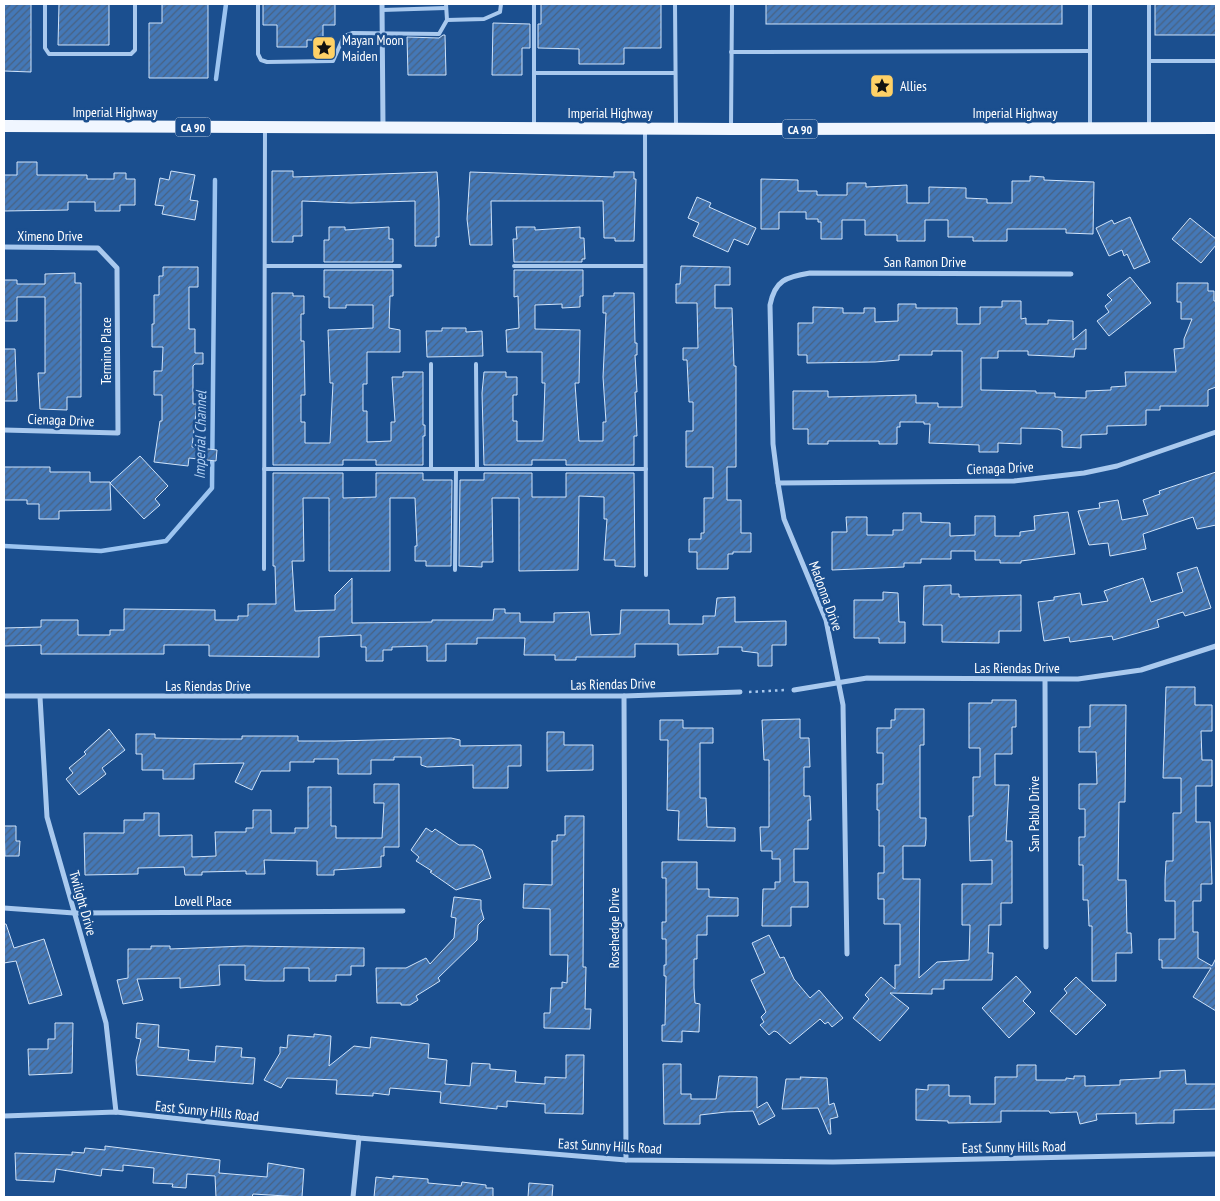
<svg xmlns="http://www.w3.org/2000/svg" width="1220" height="1201" font-family="'PT Sans Narrow',sans-serif">
<style>
.lines{fill:none;stroke-linecap:round;stroke-linejoin:round}
.stream{stroke:#9cc4f0;stroke-width:4.5}
.building{fill:url(#building-hatch);stroke:#cfe3fa}
.path{stroke:#a9c9ee;stroke-width:2.5;stroke-dasharray:2.5 4;stroke-linecap:butt}
.service{stroke:#a9c9ee;stroke-width:4}
.minor{stroke:#a9c9ee;stroke-width:5}
.primary{stroke:#f0f6ff;stroke-width:12}
.labels{text-anchor:middle;dominant-baseline:central;stroke-width:5;stroke-linejoin:round;paint-order:stroke}
.shield{fill:#1b4f8f;stroke:#bbcadd;stroke-width:1}
.shield-label{font-size:12px;font-weight:bold;fill:#fff}
.poi-label{font-size:14px;fill:#fff;stroke:#1b4f8f;text-anchor:start}
.street-label{font-size:14px;fill:#fff;stroke:#1b4f8f}
.water-label{font-size:15px;font-style:italic;fill:#b5d3f5;stroke:#1b4f8f}
</style>
<defs>
<pattern id="building-hatch" width="6" height="6" patternUnits="userSpaceOnUse" patternTransform="scale(1.25)"><rect width="6" height="6" fill="#4478b7"/><path d="M-1 1l2-2M0 6l6-6M5 7l2-2" fill="none" stroke="#486282"/></pattern>
</defs>
<rect width="100%" height="100%" fill="#1b4f8f"/>
<g class="lines">
<g class="stream">
<path d="M216 79 226 4"/>
<path d="M4 546 101 551 166 541 212 488 215 180"/>
</g>
</g>
<g class="building">
<path d="M4 4H31V72L4 71Z"/>
<path d="M59 4H109V45H58Z"/>
<path d="M162 4H208V78H149V23H162Z"/>
<path d="M263 4H335V25H323V40H307V47H277V25H263Z"/>
<path d="M541 4H661V48H624V64H579V49L538 48V24H541Z"/>
<rect x="766" y="4" width="296" height="20"/>
<rect x="1155" y="4" width="61" height="31"/>
<path d="M493 23 530 24V48H522V75H492Z"/>
<path d="M443 35H445L446 75H408L407 37 439 38Z"/>
<path d="M17 162H37V175H87V179H114V173H126V179H135V205H120V211H95V202H68V210L4 211V175H17Z"/>
<path d="M171 171 195 175 190 200 198 201 195 220 162 214 164 206 155 205 160 178 169 180Z"/>
<path d="M272 171H293V177L437 172 439 201V237H436V246H415V201L351 203 302 201V236H293V242H272Z"/>
<path d="M470 172 614 177V172H634V179H636L634 241H615V238H604L603 201H491L492 245H470L467 219Z"/>
<path d="M1030 176 1044 177V180L1094 182 1093 234 1066 233V229H1007V241H973V237H948V220H925V241H897V235H865V220H842V239H821V222H818V219H806V212H779V229H761V179L798 180V191H817V195H847V183H866V187L907 185V203H929V187L966 188V198L987 199V203H1012V181H1030Z"/>
<path d="M697 197 711 203 709 207 756 228 748 245 734 239 728 252 693 236 699 223 688 218Z"/>
<path d="M1130 217 1150 262 1134 269 1127 254 1124 256 1122 250 1109 256 1096 228 1112 220 1114 224Z"/>
<path d="M1190 218 1216 239V245L1201 263 1172 239Z"/>
<path d="M329 227H345V230L389 227V239H393V262H324V240H329Z"/>
<path d="M516 227H535V230L580 227V238H584L585 259H582V262H514L513 239H517Z"/>
<path d="M681 266 730 267V285H715V308H732L734 366H736V467H727V500H741V533H751V552H733V554H728V569H697V552H689V539H701V533H704V498H713V467H686V431H693V402H689L687 360H683V348H698L697 303H676V284H680Z"/>
<path d="M163 267H198V287H189V329H195V353H203V364H195L193 366V404H197L192 447 217 450 216 461 189 458 188 466 154 462 160 421H162V395H154V371H162L163 347H152V324H154V295H159V276H163Z"/>
<path d="M324 270H393V296H390L389 328 400 330V352H367V384H363V411H367V442L391 441V422H395L392 377H403V372H423V425H425V436H423V465H376V460H343V465H273L272 293H293V296H304V314H301V341H304L305 395H301V422H305V443H330L333 383H330L328 330 373 328V305H346V308H329V297H324Z"/>
<path d="M514 270H583V296H580V307L562 308V304L535 305V329L580 330 579 383H575L579 441H603V422H606L603 377 606 313H603V296H614V293H634L635 343H637V355H635L637 392H635L637 436H634V465H566V460H532V465H484L482 393 484 372H506V377H517V395H513V421H517V441H543L545 383H542V352H507L506 330 519 328 518 296 514 297Z"/>
<path d="M75 273V283H81V397H67V410L40 409 38 373H45V297H17V321H4V280H17V284H45V274Z"/>
<path d="M1130 277 1151 303 1109 336 1097 321 1109 312 1105 306 1112 300 1107 295Z"/>
<path d="M1177 283H1208V291H1214V301H1216V387L1208 390V406H1160V410H1146V425L1107 426V434L1081 435V448L1062 447V431L1058 429 1021 428V444L998 443V452H979V445L929 443 930 424H924V422H900V427H897V444H879V441H828V444H808V429H793V391H828V397L916 395V403H938V407H962V351H932V355H899V360L875 362 807 363V355H798V323H813V307L843 308V313H864V308H875V322L898 321V304H916V308H957V324H980V307H1002V301H1021V319L1026 318V324H1048V320L1073 321V340L1086 329V349H1075L1074 357 1028 355V351H998V358H981V390L1036 391V393H1055V397L1086 398V391L1111 390V387L1126 386 1125 372H1176L1174 349 1184 348V339L1192 319H1181V302H1177Z"/>
<path d="M442 328H466V332L482 331 483 356 427 357 426 331H442Z"/>
<path d="M4 349H15L17 401H4Z"/>
<path d="M140 456 168 486 155 499 160 505 144 519 110 483Z"/>
<path d="M4 467H50V472H90V482H110L111 510 59 511V519H39V504H27V500H4Z"/>
<path d="M1216 472V525L1197 529 1193 517 1143 534 1146 549 1110 556 1108 543 1089 545 1078 511 1100 508 1099 503 1118 500 1122 520 1148 515 1143 500 1160 494 1159 491Z"/>
<path d="M273 473H343V498L376 497V473H423V480H452L451 566H426V561H415V546H417L415 498H390V571H329V498H303L304 561H292L295 611 335 610V595L352 578V623L432 622V620H493L494 609H505V613H520V622H554V613L589 612 591 635 620 634 621 610H669V624H703V616H715L717 598 735 597V622L786 621V645H772V666H758V653L742 651V647H718V654L678 655V644H635V657H576V660H555V655H524L525 638H477V644H446V661H427V646L392 647V650H383V661H366V647H361V635L319 637V657L209 656V645H164V654H41V645L4 646V628L41 627V620H78V635H110V630H124V609L215 610V620H238V616H248V604H276L275 566H273Z"/>
<path d="M484 473H532V497H566V473H634L635 567 615 566V560H604L607 519H604V497L579 496 578 570 519 571V498H492L493 562H482V567L459 566 460 480H484Z"/>
<path d="M1068 512 1075 554 1021 561V563H1000V560H975V551H951V559H921V563H904V567L832 570V532H847L846 517H867V535H893V530H903V513H921V522L950 523V536L975 535V516H995V536H1020V532L1035 530 1034 516Z"/>
<path d="M1197 567 1211 608 1185 616 1183 612 1157 620 1159 627 1113 640 1112 636 1070 642 1069 637 1044 641 1038 602 1054 600V597L1080 593 1082 605 1108 601 1104 591 1143 578 1151 602 1183 592 1177 573Z"/>
<path d="M951 585V594H959V597L1021 595V631H999V643L942 642V625H923L924 586Z"/>
<path d="M883 592 898 593 899 622H905V643H879V638H854V600H883Z"/>
<path d="M1166 687H1195V705H1212V731H1201L1202 760H1212V786H1196V822H1210L1212 884H1201V901H1193V932H1198V958L1212 966 1216 958V1011L1193 997 1211 968H1162V960H1159V939H1175V901H1165V880L1166 861H1173V813H1181V778H1163Z"/>
<path d="M992 700H1016V727H1012V754H995V785H1009L1006 841H1012V903H1001V925H989L988 953H993L992 980H944V989H932V994L890 993 909 1008 880 1041 853 1018 869 999 865 995 881 977 895 989V965H900V924H884V899H878V873H884V846H879V810H877V784H883V753H877V728H891V720H895V709H924V745H920V818H926V839L925 846H903V879H920L919 978 937 962 969 960 970 925H962V884H992V860L970 861 969 816H973V777H980V748H969V703H992Z"/>
<path d="M1090 705H1126L1125 802H1119L1118 880H1126L1127 933H1131L1132 953H1116V981H1092V926H1089L1088 900H1083V865H1079V837H1085V809H1079V784H1097L1096 752H1079V727H1090Z"/>
<path d="M800 719V738H809L810 767H804V796H810L811 820H808V849H794V882H808V907H791V926H762L763 889H775V882H780V859H772V851H761L760 827H769V760H764L762 720Z"/>
<path d="M660 720H683V728H713V743H700V798H706L707 827 735 828V841L678 840 679 811 667 810 668 740H660Z"/>
<path d="M109 729 125 750 102 768 106 774 79 795 66 779 73 773 69 768 86 754 84 752Z"/>
<path d="M547 732H564V745H593V770L547 771Z"/>
<path d="M136 734H155V738L218 739H242V736H298V741H336L451 738 460 740V746L521 745V766H508V788H473V765L427 767 421 765V757H394V760H371V774H338V759H314V762H290V771H261L252 790 235 782 244 763 194 764V779H163V770H142V754H136Z"/>
<path d="M374 784H399V847H384V856H381V867L334 870V875H317V861L264 860 265 874H246V871L202 872V875H185L184 867 138 868V874L85 875 84 833H124V820H144V813H159V836L192 835V857L216 856 215 832H246V828H253V810H271V833H295V828H308V787H331V826H336V838H382L384 803H374Z"/>
<path d="M565 816H584L583 967H586L585 1009H591L590 1029 544 1028V1013H550L551 988H562V982L567 983 568 955H550V909L523 908 524 884 552 885V841H557V835H565Z"/>
<path d="M4 826H16V841H20L19 856H5Z"/>
<path d="M426 828 432 832 435 829 459 845H474L482 850 491 878 456 890 430 872 432 871 416 861 419 857 411 850Z"/>
<path d="M662 862H697V889H709V897L738 898V916H707V935H697V959H694V988L695 1003 700 1004 699 1032 682 1031V1042L662 1041V1025H665L666 976H664V965H666V939H662V922H666V878H662Z"/>
<path d="M454 897 481 900V909L484 919 478 925 477 940 438 978 440 981 416 996 418 1000 410 1005H401V1003H377L376 968H406L426 958 430 964 454 938 456 918 451 917Z"/>
<path d="M4 924H6L14 948 44 939 62 995 29 1004 16 961 4 963Z"/>
<path d="M769 935 780 958 784 957 794 979 810 998 819 990 843 1018 832 1027 828 1022 825 1024 820 1019 790 1044 777 1032 774 1031 769 1035 760 1025 764 1022 761 1017 766 1012 751 980 765 973 752 943Z"/>
<path d="M151 946H170V949L245 946 364 948V966H351V975H336V981H309V968H284V981H264L245 980V965H219L220 985 180 988V978L137 979 143 1000 123 1004 117 980 128 978V949H151Z"/>
<path d="M1016 976 1031 992 1023 1001 1035 1013 1009 1038 982 1008Z"/>
<path d="M1076 977 1106 1005 1076 1035 1050 1011 1067 993 1064 989Z"/>
<path d="M55 1023H73L72 1073 29 1075 28 1049H48V1039H55Z"/>
<path d="M137 1023 159 1025 158 1047 189 1050 188 1060 215 1062 216 1046 242 1048 241 1057 255 1058 253 1084 137 1075 136 1060 141 1039 136 1038Z"/>
<path d="M314 1034 331 1036 329 1066 354 1046 370 1048 371 1037 429 1044 428 1058 447 1060 445 1084 470 1086 472 1063 490 1064V1069L516 1071 515 1082 545 1084V1077L566 1078V1055H584L583 1114 545 1113V1104L507 1101V1107L497 1106V1109L440 1103 441 1092 390 1088 389 1095 373 1093V1096L336 1094 337 1080 287 1078 281 1088 264 1080 280 1053V1047L287 1048 288 1035 314 1037Z"/>
<path d="M663 1064H681V1094H691V1099H716L719 1076 757 1077V1108L767 1102 775 1116 759 1125 753 1111 726 1112 700 1115V1124H664Z"/>
<path d="M1017 1065H1036V1080H1066V1078L1074 1079V1076H1085V1086L1120 1085V1080L1160 1078V1071L1185 1070 1186 1084H1216V1109L1174 1110V1123H1158L1136 1124V1113L1096 1114 1097 1120 1080 1124 1077 1112 1050 1113 1049 1111H1001V1122L948 1123V1121L916 1120V1089L928 1090V1085H949V1096H970V1104H995V1077H1017Z"/>
<path d="M800 1077 827 1078 829 1105 834 1103 838 1117 830 1119 831 1134H829L818 1108 782 1109 786 1079H801Z"/>
<path d="M105 1146 220 1160 219 1173 267 1177 268 1163 304 1169 302 1197 253 1194 252 1197H216L215 1176 187 1174 186 1188 172 1187 173 1184 153 1183 154 1168 123 1165V1171L102 1169 101 1176 56 1169 54 1182 16 1180 15 1153 72 1155V1152L84 1153 85 1148 105 1150Z"/>
<path d="M393 1176 428 1179V1183L461 1186 462 1182 486 1185V1188H493V1197H374L376 1177 393 1179Z"/>
<path d="M529 1183 553 1185 552 1197H528Z"/>
</g>
<g class="lines">
<path class="path" d="M749 692 786 690"/>
<g class="service">
<path d="M45 4V48L49 54H131L135 50V4"/>
<path d="M258 4V54L261 60 267 62 333 61 344 36 352 33 439 34 447 20 446 4"/>
<path d="M534 4V125"/>
<path d="M675 4 676 126"/>
<path d="M382 10 446 8"/>
<path d="M447 20 484 19 500 12 501 4"/>
<path d="M731 52 1090 51"/>
<path d="M1149 61H1216"/>
<path d="M535 73H675"/>
<path d="M731 126 732 4"/>
<path d="M1090 126V4"/>
<path d="M1149 126V4"/>
<path d="M645 130 646 575"/>
<path d="M265 266H400"/>
<path d="M514 266H645"/>
<path d="M431 364V469"/>
<path d="M476 364 477 469"/>
<path d="M264 469H646"/>
<path d="M264 569 265 128"/>
<path d="M455 570 456 469"/>
</g>
<g class="minor">
<path d="M382 4 383 127"/>
<path d="M4 247 98 248 117 268 118 433 4 430"/>
<path d="M778 483 1014 481 1084 473 1117 466 1216 432"/>
<path d="M1045 680 1046 947"/>
<path d="M794 690 867 678 1078 679 1141 670 1216 646"/>
<path d="M4 696H624L740 692"/>
<path d="M624 696 626 1160"/>
<path d="M40 697 47 817 106 1023 116 1112"/>
<path d="M4 908 74 913 403 911"/>
<path d="M847 954 843 705 826 620 784 519 778 483 773 444 770 305C775 280 786 277 810 273L1071 274"/>
<path d="M4 1116 116 1112 359 1138 626 1160 833 1162 1216 1154"/>
<path d="M353 1197 359 1138"/>
</g>
<path class="primary" d="M4 126 731 129 1216 128"/>
</g>
<defs>
<symbol id="sight-square" viewBox="-11 -11 22 22"><rect x="-9" y="-9" width="18" height="18" rx="4" fill="#ffd166" stroke="#1b4f8f"/><path d="M0-6L1.8-2.2L6-1.7L2.9 1.2L3.7 5.4L0 3.3L-3.7 5.4L-2.9 1.2L-6-1.7L-1.8-2.2Z" fill="#111"/></symbol>
</defs>
<g fill-rule="evenodd">
<use href="#sight-square" x="310" y="34" width="28" height="28"/>
<use href="#sight-square" x="868" y="72" width="28" height="28"/>
</g>
<g class="labels">
<g class="shield">
<rect x="175.5" y="117.5" width="35" height="19" rx="4"/>
<rect x="782.5" y="119.5" width="35" height="19" rx="4"/>
</g>
<g class="shield-label">
<text x="193" y="127">CA 90</text>
<text x="800" y="129">CA 90</text>
</g>
<g class="poi-label">
<text x="342" y="40">Mayan Moon<tspan x="342" dy="16">Maiden</tspan></text>
<text x="900" y="86">Allies</text>
</g>
<g class="street-label">
<text x="115" y="112">Imperial Highway</text>
<text x="610" y="113">Imperial Highway</text>
<text x="1015" y="113">Imperial Highway</text>
<text x="50" y="236">Ximeno Drive</text>
<text x="925" y="262">San Ramon Drive</text>
<text transform="translate(106 351) rotate(-90)">Termino Place</text>
<text transform="translate(61 420) rotate(2)">Cienaga Drive</text>
<text transform="translate(1000 468) rotate(-2)">Cienaga Drive</text>
<text transform="translate(826 596) rotate(70)">Madonna Drive</text>
<text x="1017" y="668">Las Riendas Drive</text>
<text transform="translate(613 684) rotate(-1)">Las Riendas Drive</text>
<text x="208" y="686">Las Riendas Drive</text>
<text transform="translate(1034 814) rotate(-90)">San Pablo Drive</text>
<text x="203" y="901">Lovell Place</text>
<text transform="translate(83 903) rotate(74)">Twilight Drive</text>
<text transform="translate(614 928) rotate(-90)">Rosehedge Drive</text>
<text transform="translate(207 1111) rotate(6)">East Sunny Hills Road</text>
<text transform="translate(610 1146) rotate(3)">East Sunny Hills Road</text>
<text transform="translate(1014 1147) rotate(-1)">East Sunny Hills Road</text>
</g>
<g class="water-label">
<text transform="translate(200 435) rotate(-89)">Imperial Channel</text>
</g>
</g>
<rect width="1220" height="1201" fill="none" stroke="#ffffff" stroke-width="10"/>
</svg>
